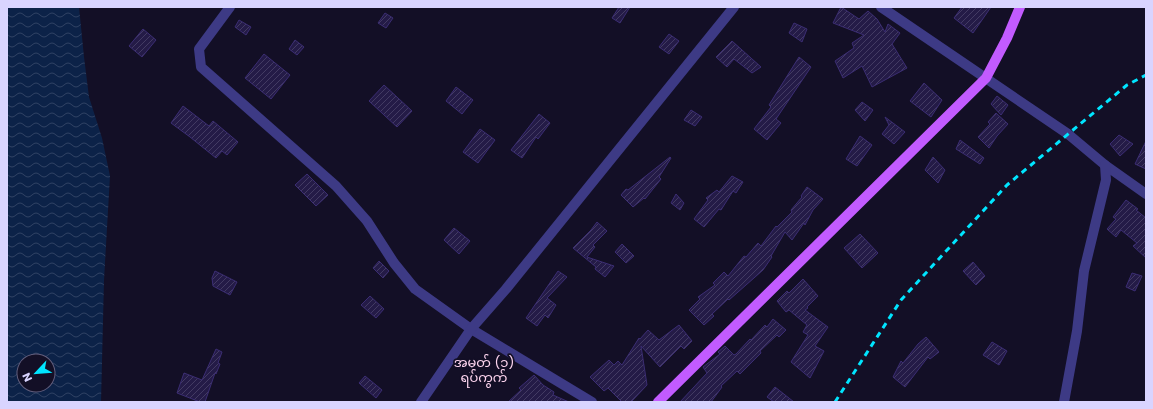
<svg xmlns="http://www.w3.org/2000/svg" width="1153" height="409" font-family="Poppins,'Noto Sans Myanmar',sans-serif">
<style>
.water{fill:url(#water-waves);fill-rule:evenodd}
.building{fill:url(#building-hatch);stroke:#3b2d73}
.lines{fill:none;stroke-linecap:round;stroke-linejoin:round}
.minor{stroke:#3d3a85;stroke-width:10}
.major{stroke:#c25bff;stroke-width:10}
.rail{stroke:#00e5ff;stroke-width:3;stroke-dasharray:6 5;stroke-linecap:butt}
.labels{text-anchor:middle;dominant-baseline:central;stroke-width:3.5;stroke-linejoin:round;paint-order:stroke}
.quarter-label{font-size:13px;fill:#ffd6f0;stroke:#130f26}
</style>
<defs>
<pattern id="water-waves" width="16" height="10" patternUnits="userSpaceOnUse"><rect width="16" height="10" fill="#0c2248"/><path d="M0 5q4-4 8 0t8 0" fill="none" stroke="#2f4163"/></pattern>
<pattern id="building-hatch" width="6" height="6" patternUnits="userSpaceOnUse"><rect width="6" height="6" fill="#241b47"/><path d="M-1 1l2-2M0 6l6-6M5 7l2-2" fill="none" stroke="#433b63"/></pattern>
</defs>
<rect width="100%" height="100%" fill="#130f26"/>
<path class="water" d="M7 7H79L84 57 89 97 102 138 110 176 104 280 101 402H7ZM24 361H48V385H24Z"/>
<g class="building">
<path d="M619 7H630L620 23 612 18Z"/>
<path d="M841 7 859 19 868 11 877 19 885 32 888 24 900 33 892 44 907 68 872 87 862 66 843 78 835 61 854 48 852 43 864 35 833 23Z"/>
<path d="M962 7H991L973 33 954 18Z"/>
<path d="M385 13 393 18 386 28 378 23Z"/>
<path d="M239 20 251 27 246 35 235 27Z"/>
<path d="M794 23 807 29 802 42 789 33Z"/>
<path d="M143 29 156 40 142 57 129 46Z"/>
<path d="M669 34 679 41 669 54 659 47Z"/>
<path d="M295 40 304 47 297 55 289 49Z"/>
<path d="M732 41 761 67 752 73 734 59 727 67 716 57Z"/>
<path d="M264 54 290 75 271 99 245 78Z"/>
<path d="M799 57 811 67 776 119 781 123 767 140 754 129 771 107 769 105Z"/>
<path d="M924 83 942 100 931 117 910 101Z"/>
<path d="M384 85 412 111 397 127 369 101Z"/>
<path d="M456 87 473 100 462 114 446 101Z"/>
<path d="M997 96 1008 105 1001 115 991 104Z"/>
<path d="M862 102 873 110 865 121 855 110Z"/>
<path d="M183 106 209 126 213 121 238 142 227 155 222 151 216 158 190 137 171 123Z"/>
<path d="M691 110 702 117 695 126 684 120Z"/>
<path d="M996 113 1008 124 997 136 989 148 978 137 990 124 988 122Z"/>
<path d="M539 114 550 123 538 139 536 137 522 158 511 150Z"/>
<path d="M885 117 905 132 894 144 882 134 889 125Z"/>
<path d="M480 129 495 140 478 163 463 152Z"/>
<path d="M1119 135 1133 144 1120 156 1110 144Z"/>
<path d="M860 136 872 145 857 166 846 159Z"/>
<path d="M960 140 984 158 980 164 956 149Z"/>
<path d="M1146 141V169L1135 164Z"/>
<path d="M670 157 671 158 659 177 661 179 645 199 644 198 633 207 621 195 626 189 628 190Z"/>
<path d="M933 157 945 170 938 183 925 170Z"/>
<path d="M307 174 328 195 316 206 295 185Z"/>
<path d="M732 176 743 182 736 193 733 191 721 210 719 209 704 227 694 219 708 200 706 198 717 190 719 192Z"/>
<path d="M807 187 823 199 813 210 805 225 804 223 792 240 785 232 771 256 772 257 763 270 729 300 728 299 712 314 714 316 704 325 689 310 700 299 698 297 715 285 713 283 724 272 728 276 744 256 746 257 758 243 761 246 776 226 777 227 792 212 791 210 802 197 801 196Z"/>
<path d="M676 194 684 203 680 210 671 203Z"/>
<path d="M1126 200 1138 209 1136 210 1146 218V258L1133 246 1137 243 1121 230 1116 237 1107 229 1116 219 1113 217Z"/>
<path d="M597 222 607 231 593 245 595 247 587 257 614 266 605 277 595 269 596 267 573 248 591 230Z"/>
<path d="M454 228 470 241 459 254 444 240Z"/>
<path d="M860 234 878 253 862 268 844 248Z"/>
<path d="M622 244 634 256 626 263 615 252Z"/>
<path d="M379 261 389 271 383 278 373 268Z"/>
<path d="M973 262 985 276 976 285 963 271Z"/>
<path d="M215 271 237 282 230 295 213 286 212 278Z"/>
<path d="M558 271 567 277 547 298 556 305 548 318 545 315 537 326 526 318Z"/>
<path d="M1132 273 1142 276 1135 291 1126 287Z"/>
<path d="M803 279 818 296 807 307 808 308 805 310 828 327 815 346 824 351 810 378 791 362 808 335 803 332 807 325 789 310 786 312 777 301 787 291 789 293Z"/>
<path d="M370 296 384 309 376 318 361 305Z"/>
<path d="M773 319 786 330 779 337 777 335 760 351 761 353 740 374 737 371 721 386 722 387 711 402H680L707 373 703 367 720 354 718 352 725 346 734 355 736 354 750 339 751 340 765 325 767 327Z"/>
<path d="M679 325 692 341 684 349 681 346 660 367 641 346 647 385 631 402H622L608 388 604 391 590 377 609 360 614 365 618 361 622 365 639 338 640 339 648 330 659 340Z"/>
<path d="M926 337 939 352 930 359 928 357 905 387 893 377 901 361 903 363 918 344Z"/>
<path d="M992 342 1007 351 999 365 983 355Z"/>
<path d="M216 349 222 352 218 363 220 364 216 374 215 373 205 402H200L177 393 184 373 202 380Z"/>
<path d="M534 375 543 385 554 392 553 395 569 402H508L521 390 519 388Z"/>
<path d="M365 376 382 390 376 398 359 383Z"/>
<path d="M775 387 794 402H774L767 397Z"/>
</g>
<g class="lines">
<g class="minor">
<path d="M230 7 199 49 201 67 336 186 367 221 394 263 415 289 471 329 592 402"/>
<path d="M881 7 1068 134 1105 165 1146 194"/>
<path d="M421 402 471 329 506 289 734 7"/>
<path d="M1064 402 1077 331 1084 271 1106 180 1105 165"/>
</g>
<path class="major" d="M658 402 986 78 1007 38 1020 7"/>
<path class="rail" d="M835 402 901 300 1007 185 1127 85 1146 75"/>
</g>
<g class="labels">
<g class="quarter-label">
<text x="484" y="362">အမှတ် (၁)<tspan x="484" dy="15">ရပ်ကွက်</tspan></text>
</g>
</g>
<rect width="1153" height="409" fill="none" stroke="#d9d4ff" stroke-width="16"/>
<g transform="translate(36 373) rotate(244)"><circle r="19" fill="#130f26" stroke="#625e7d"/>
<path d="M0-3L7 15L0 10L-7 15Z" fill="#00e5ff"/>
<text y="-6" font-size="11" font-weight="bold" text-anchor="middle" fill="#d9d4ff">N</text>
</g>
</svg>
